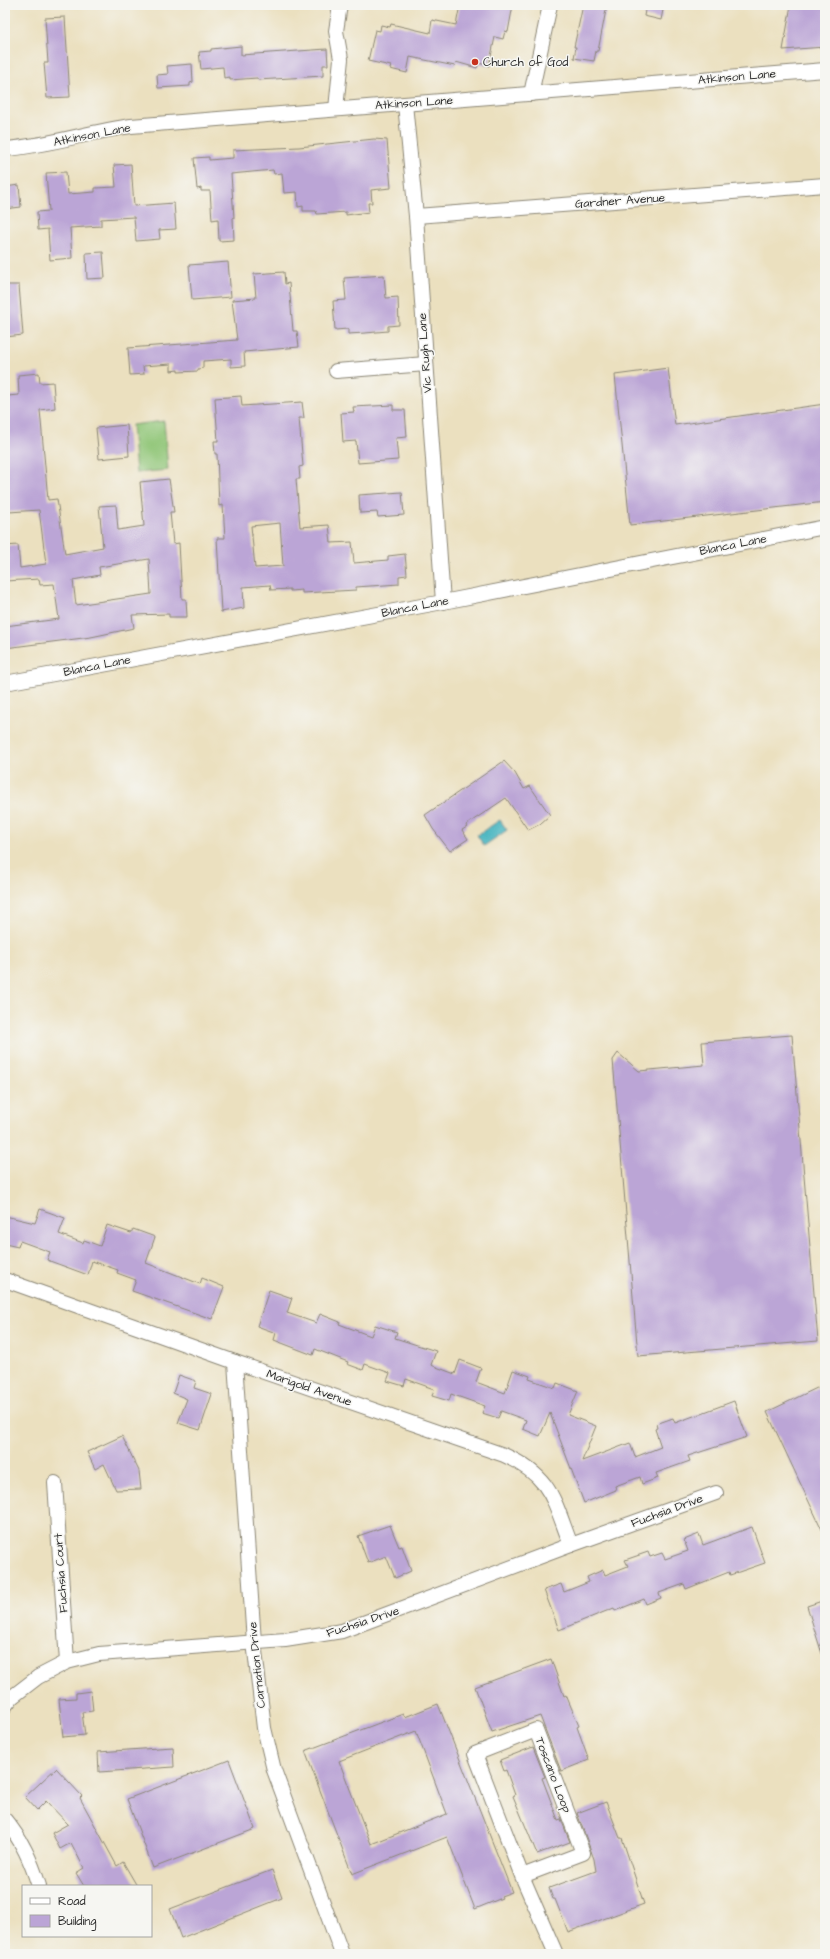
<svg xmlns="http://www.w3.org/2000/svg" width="830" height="1959" font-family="'Architects Daughter',sans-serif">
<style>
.pitch{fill:#91c678;stroke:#5e7852}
.water{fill:#45b4bf;stroke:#387075}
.building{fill:#bba5d6;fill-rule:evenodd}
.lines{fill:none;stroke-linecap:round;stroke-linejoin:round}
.street-casing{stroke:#8b8675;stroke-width:16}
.street{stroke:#fff;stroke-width:14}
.poi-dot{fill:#c8321e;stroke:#f6f6f2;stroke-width:1.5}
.labels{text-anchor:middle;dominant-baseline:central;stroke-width:3;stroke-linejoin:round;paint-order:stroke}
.poi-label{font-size:12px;fill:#2b2b2b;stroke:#f6f6f2;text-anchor:start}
.street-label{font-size:12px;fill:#2b2b2b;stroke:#f6f6f2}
</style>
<rect width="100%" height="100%" fill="#f6f6f2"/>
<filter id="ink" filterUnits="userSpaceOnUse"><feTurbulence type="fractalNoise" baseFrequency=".025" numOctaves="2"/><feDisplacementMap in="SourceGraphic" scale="8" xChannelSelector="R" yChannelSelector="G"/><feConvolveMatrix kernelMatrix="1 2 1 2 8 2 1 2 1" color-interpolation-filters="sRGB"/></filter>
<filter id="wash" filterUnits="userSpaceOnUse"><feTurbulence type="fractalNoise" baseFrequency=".012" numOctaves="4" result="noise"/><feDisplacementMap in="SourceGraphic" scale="16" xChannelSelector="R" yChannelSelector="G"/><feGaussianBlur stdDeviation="0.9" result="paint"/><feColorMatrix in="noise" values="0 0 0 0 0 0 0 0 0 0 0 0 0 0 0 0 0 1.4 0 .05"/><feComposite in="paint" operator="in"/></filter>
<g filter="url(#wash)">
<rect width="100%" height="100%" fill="#ebe0bf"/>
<path class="pitch" d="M164 421 168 470 136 473 132 425Z"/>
<path class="water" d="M500 820 507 830 484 846 477 835Z"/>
<g id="blocks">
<g class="building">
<path d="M460 5H513L508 32 505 31 503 39 495 37 489 66 479 63 477 68 456 62 455 66 410 57 407 73 390 69 391 66 368 61 375 30 380 31 381 25 390 27 391 24 430 33 432 20 456 25Z"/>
<path d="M583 5H607L598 51H596L594 61 574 58 576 47H574Z"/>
<path d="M646 5H664L661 20 644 16Z"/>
<path d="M791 5H825V47L783 50Z"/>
<path d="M65 17 70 97 47 98 44 63H48L45 18Z"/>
<path d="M241 46V55L327 49 328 65H323V76L258 80 257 78 230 80V77L224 78 223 67 201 69 199 52 211 51V49Z"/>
<path d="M192 64 193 82 190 83V86L158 88 157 75 168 74 167 66Z"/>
<path d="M374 139 387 140 391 188 371 190 372 203H368L369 212 346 215V212L317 214 316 211H303V206L298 207 297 192 284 193 282 173 274 174 273 170 231 174 234 218H233L234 240 219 241 218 219 212 220 210 191H201V188L197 189 194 158 209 157V160L233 158V150L299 147Z"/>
<path d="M131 164 134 206 174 203 176 229 159 230 160 239 136 241 134 217 101 219V226L70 228 72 258 50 260 48 229 38 230 37 212 49 211 46 173 66 172 68 194 95 192V188L116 187 114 165Z"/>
<path d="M19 185 21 207 5 209V187Z"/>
<path d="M103 252 105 278 87 279 86 253Z"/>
<path d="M228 262 231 297 192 300 189 265Z"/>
<path d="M284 272 285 284 289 283 293 331H297L299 347 244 352 245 366 231 367V359L203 361V368L198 369V371L178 372V370L171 371V364L143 366 144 374 130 375 128 348 237 340 232 300 256 298 254 274Z"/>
<path d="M384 275 386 298 398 297 399 325 388 326V331L365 333 348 334V329L335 330 333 301 346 300 344 278Z"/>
<path d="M5 285H19L23 335 5 337Z"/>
<path d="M668 368 675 425 825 404V502L630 525 615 375Z"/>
<path d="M39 373 40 383 53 382 55 408 40 410 48 500 57 499 65 554 103 547 99 506 116 505 118 530 144 526 140 482 169 479 174 512H170L173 544 179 543 182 599H186L187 617H169V614L132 615 134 628 91 637 5 648V626L59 619 54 584 40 585 39 579 5 581V546L18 545 20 568 46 564 39 510 9 512 5 457V423H7L5 398H7V396L19 395 18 375ZM149 559 151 594 76 605 73 580 100 575 99 567Z"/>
<path d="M241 396 242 406 302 402 304 418H299L303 466 299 467 300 479H296L300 527 329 525 331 543 352 542 354 563 388 560V556L405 554 407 575 399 576V584L356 587V590L302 593V590L290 591V589L271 590 270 585 243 587 244 608 221 612 217 538H225L223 505 219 506 217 454H215L214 441H218L215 398ZM280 523 283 566 255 568 251 526Z"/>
<path d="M393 405V410H405L407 437 396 438 398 460 358 463 356 441 343 442 341 413 354 412 353 407Z"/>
<path d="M127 425 129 456 99 459 96 428Z"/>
<path d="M402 492 404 515 378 517 377 512 360 513 359 495Z"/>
<path d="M504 761 515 773 524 789 530 786 550 815 540 824 528 830 506 798 466 825 467 827 462 830 468 839 450 851 433 829 425 815Z"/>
<path d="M792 1035 818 1341 638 1356 613 1060 618 1053 639 1071 704 1065 702 1042Z"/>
<path d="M40 1209 65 1218 59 1234 83 1243 84 1240 100 1246 107 1225 131 1233 133 1229 155 1237 146 1263 200 1284 202 1278 224 1287 212 1319 132 1291 136 1280 117 1273 118 1270 92 1261 88 1275 47 1260 50 1252 20 1241 18 1247 5 1244V1216L35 1223Z"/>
<path d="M269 1290 292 1298 287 1313 316 1323 320 1314 340 1322 339 1324 371 1336 375 1325 397 1332 395 1338 436 1351 431 1365 455 1374 460 1360 481 1368 476 1382 505 1393 513 1370 530 1376 529 1379 555 1388 557 1383 578 1391 568 1415 596 1426 582 1461 630 1443 635 1457 661 1447 655 1429 657 1428 656 1424 673 1418 675 1423 734 1401 747 1437 688 1456 690 1461 656 1473 658 1478 642 1484 640 1477 615 1486 616 1490 584 1503 550 1413 540 1436 523 1429 526 1420 501 1411 498 1418 482 1413 485 1406 451 1394 449 1401 432 1396 434 1389 406 1379 404 1386 387 1381 390 1373 365 1364 363 1370 347 1364 348 1362 315 1349 313 1355 274 1340 276 1333 257 1326Z"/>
<path d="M179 1375 196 1381 194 1388 212 1394 200 1430 178 1423 187 1399 173 1393Z"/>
<path d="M821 1386 825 1396V1536L767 1412Z"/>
<path d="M122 1436 139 1471 141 1489 116 1490 104 1464 95 1469 87 1452Z"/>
<path d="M390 1525 399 1547 402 1546 411 1571 395 1578 386 1556 368 1563 358 1536Z"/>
<path d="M752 1527 765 1563 730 1575 729 1572 686 1589 684 1584 659 1593 661 1598 646 1604 644 1599 615 1611 614 1608 559 1630 544 1590 561 1584 564 1592 589 1582 587 1577 603 1570 605 1575 628 1566 625 1560 648 1552 650 1557 662 1553 665 1559 688 1551 684 1540 699 1534 703 1545Z"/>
<path d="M825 1600V1653L822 1654 807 1606Z"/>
<path d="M551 1659 564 1696 566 1695 579 1726 577 1727 589 1760 561 1771 540 1716 492 1732 475 1687Z"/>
<path d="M91 1691 93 1711 82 1712 85 1735 63 1737 59 1699 76 1698V1693Z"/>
<path d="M438 1704 512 1892 501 1896 502 1898 475 1909 447 1837 352 1874 305 1751 403 1714 405 1717ZM416 1731 447 1814 371 1844 339 1761Z"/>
<path d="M173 1747 174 1767 99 1772 98 1752Z"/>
<path d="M533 1747 545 1777 542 1778 558 1820 561 1819 570 1842 537 1854 513 1796 515 1795 506 1770 504 1771 500 1760Z"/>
<path d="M229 1760 255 1829 153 1868 127 1799Z"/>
<path d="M56 1768 82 1796 80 1798 117 1866 123 1862 137 1886H84L76 1873 84 1868 71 1843 60 1849 52 1833 68 1824 46 1801 37 1810 25 1797Z"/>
<path d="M606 1802 620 1838H622L644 1904 568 1932 555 1899H553L549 1888 596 1871 594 1859 577 1813Z"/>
<path d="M272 1870 282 1898 181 1938 170 1909Z"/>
</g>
</g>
</g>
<g filter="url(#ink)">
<use href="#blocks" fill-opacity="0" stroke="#8b8675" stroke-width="1"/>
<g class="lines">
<defs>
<g id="street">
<path d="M531 94 550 5"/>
<path d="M405 104 416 216 443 602"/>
<path d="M336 109 341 59 336 31 340 5"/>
<path d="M5 149C48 146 88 132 131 126L825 70"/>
<path d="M416 216 825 185"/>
<path d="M336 371 426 364"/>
<path d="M5 683 443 602 825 527"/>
<path d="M5 1280 235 1362 504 1455C552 1477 553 1499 571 1545"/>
<path d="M235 1362 254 1642 264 1728 274 1770 342 1954"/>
<path d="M55 1483 67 1662"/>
<path d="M5 1706 12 1697 38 1677 67 1662 99 1654 285 1640 342 1631 571 1545 716 1493"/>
<path d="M5 1820C22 1840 31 1861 39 1886"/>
<path d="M522 1876 583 1853 536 1730 475 1754 522 1876 556 1954"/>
</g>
</defs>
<use href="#street" class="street-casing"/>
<use href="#street" class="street"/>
</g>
</g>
<circle class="poi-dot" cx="475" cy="62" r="4"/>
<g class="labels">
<g class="poi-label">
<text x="483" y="62">Church of God</text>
</g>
<g class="street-label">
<text transform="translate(737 77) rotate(-5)">Atkinson Lane</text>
<text transform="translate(414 103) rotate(-4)">Atkinson Lane</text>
<text transform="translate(92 135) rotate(-11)">Atkinson Lane</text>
<text transform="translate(620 201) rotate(-4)">Gardner Avenue</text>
<text transform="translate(425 353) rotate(-94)">Vic Rugh Lane</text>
<text transform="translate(733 545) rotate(-11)">Blanca Lane</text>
<text transform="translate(415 607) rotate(-11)">Blanca Lane</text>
<text transform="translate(97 666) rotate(-11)">Blanca Lane</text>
<text transform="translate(309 1388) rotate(19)">Marigold Avenue</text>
<text transform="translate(667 1511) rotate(-20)">Fuchsia Drive</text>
<text transform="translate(61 1573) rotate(-94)">Fuchsia Court</text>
<text transform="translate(363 1622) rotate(-18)">Fuchsia Drive</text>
<text transform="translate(257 1665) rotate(-96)">Carnation Drive</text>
<text transform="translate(553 1775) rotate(69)">Toscano Loop</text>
</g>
</g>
<rect width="830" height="1959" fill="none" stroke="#f6f6f2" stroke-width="20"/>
<rect x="22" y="1885" width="130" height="52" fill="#f6f6f2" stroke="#a5a5a2"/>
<rect x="30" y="1898" width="20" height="6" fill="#ffffff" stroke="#a5a5a2"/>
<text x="58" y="1905" font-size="12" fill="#2b2b2b">Road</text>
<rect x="30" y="1915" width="20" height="12" fill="#bba5d6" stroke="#a5a5a2"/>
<text x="58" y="1925" font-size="12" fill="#2b2b2b">Building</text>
</svg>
